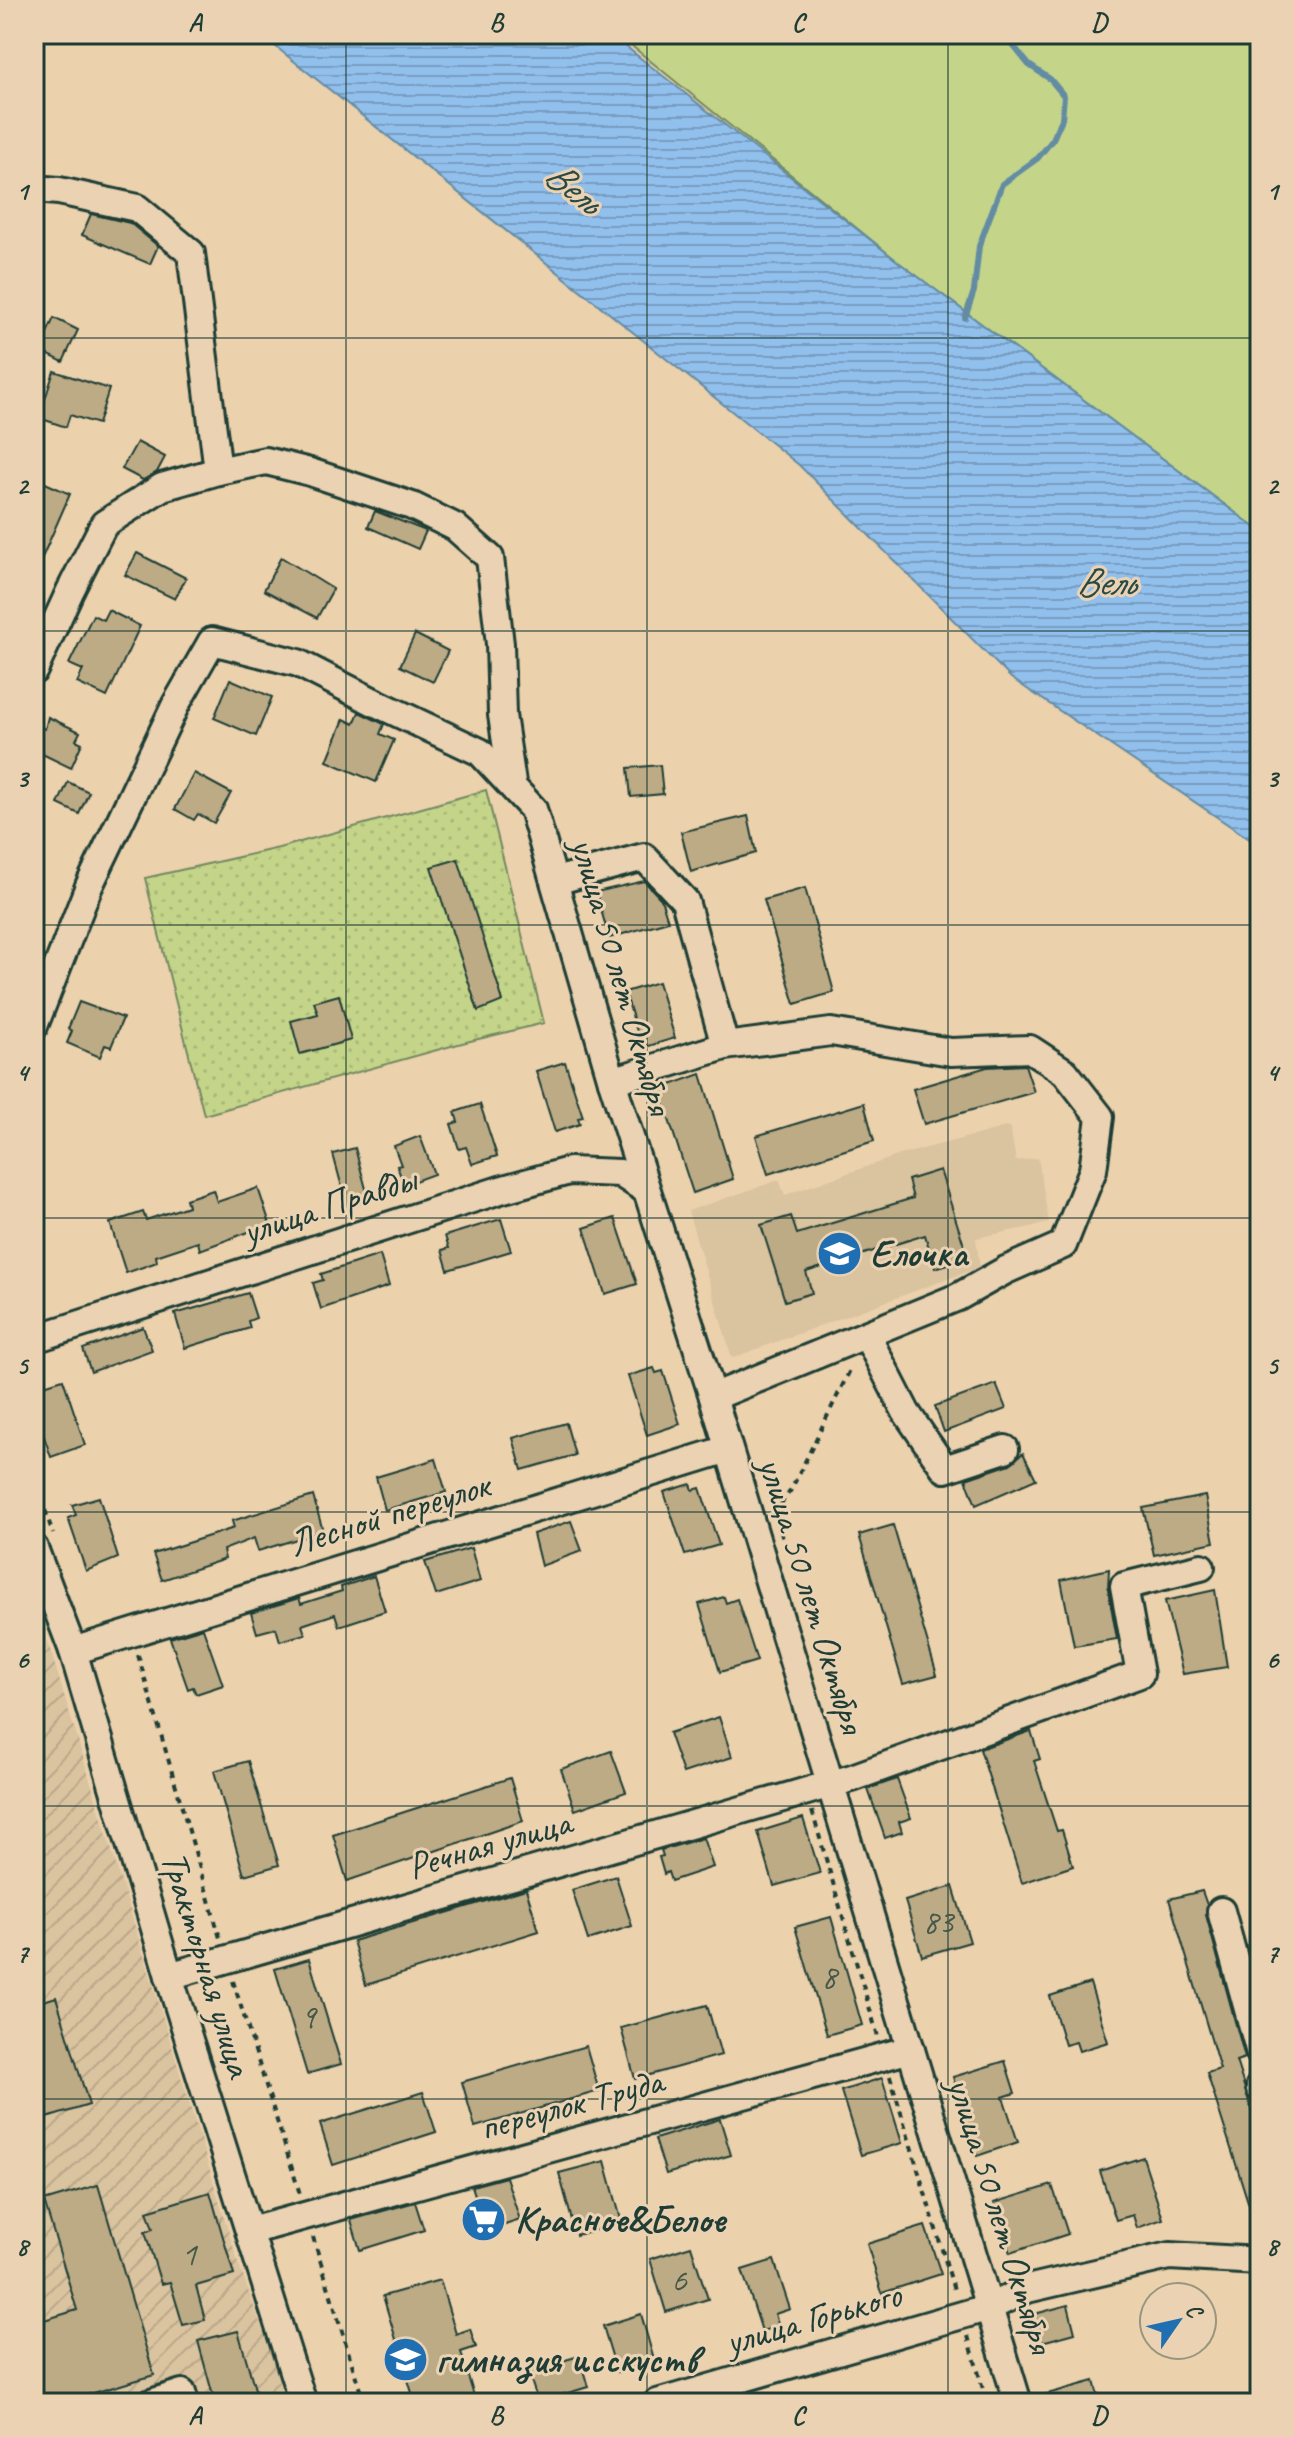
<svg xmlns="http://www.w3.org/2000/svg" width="1294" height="2437" font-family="Caveat,sans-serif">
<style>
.built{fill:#dac39f}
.industrial{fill:url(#industrial-furrows)}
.green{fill:#c4d58a;stroke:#72895f;stroke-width:2}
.park{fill:url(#park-dots);stroke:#72895f;stroke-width:2}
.water{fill:url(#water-rules);stroke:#648ca3;stroke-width:2}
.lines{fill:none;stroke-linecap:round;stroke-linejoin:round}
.stream{stroke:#648ca3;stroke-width:6}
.building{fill:#bdab86;stroke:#1f3d34;stroke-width:2}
.minor-casing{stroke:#1f3d34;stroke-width:32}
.path{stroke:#1f3d34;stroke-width:4;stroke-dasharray:6 6;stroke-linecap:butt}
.minor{stroke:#ead2b2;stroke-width:26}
.grid{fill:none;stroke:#1f3d34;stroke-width:2;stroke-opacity:0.55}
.labels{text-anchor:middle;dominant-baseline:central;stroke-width:6;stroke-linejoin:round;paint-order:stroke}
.number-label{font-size:34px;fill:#465848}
.street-label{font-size:38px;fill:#1f3d34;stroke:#ead2b2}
.poi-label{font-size:38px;font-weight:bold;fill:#1f3d34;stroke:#ead2b2;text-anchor:start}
.water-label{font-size:40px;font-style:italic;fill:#2a4a46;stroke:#ead2b2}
.neatline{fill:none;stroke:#1f3d34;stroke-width:3}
.grid-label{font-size:26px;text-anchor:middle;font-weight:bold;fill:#1f3d34}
</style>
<defs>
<pattern id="industrial-furrows" width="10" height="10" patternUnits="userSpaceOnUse" patternTransform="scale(2)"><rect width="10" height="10" fill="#dac39f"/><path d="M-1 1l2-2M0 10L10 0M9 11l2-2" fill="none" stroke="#bba88a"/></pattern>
<pattern id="park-dots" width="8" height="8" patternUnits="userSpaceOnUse" patternTransform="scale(2)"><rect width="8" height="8" fill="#c4d58a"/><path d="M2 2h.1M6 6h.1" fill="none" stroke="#a8b878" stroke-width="1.8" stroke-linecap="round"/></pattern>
<pattern id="water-rules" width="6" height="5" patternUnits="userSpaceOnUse" patternTransform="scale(2)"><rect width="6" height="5" fill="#92c0ed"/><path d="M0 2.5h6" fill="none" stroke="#779dc1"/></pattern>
</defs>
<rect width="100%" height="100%" fill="#ecd1ad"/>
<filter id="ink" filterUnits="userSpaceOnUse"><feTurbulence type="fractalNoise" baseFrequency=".0125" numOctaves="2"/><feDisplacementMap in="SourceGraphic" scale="16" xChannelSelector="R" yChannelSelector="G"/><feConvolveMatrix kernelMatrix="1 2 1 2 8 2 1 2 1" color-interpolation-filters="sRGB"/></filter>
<g filter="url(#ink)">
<path class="built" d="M1010 1126 1016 1161 1038 1158 1049 1223 976 1238 980 1267 732 1358 688 1211 779 1180 785 1195 900 1155Z"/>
<path class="industrial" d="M34 1597 238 2262 289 2403H34Z"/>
<path class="green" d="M617 34H1260V531L901 264Z"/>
<path class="park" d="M486 790 544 1023 462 1043 204 1115 145 878 279 848Z"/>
<path class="water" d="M260 34H610L901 264 1260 531V846L1011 678 799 465Z"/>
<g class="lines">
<path class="stream" d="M965 318 974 291 979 246 1002 184 1038 158 1053 139 1062 119 1064 96 1050 79 1029 65 1004 34"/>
</g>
<g class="building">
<path d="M91 214 130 223 158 246 150 264 82 235Z"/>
<path d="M54 318 78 330 63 362 39 350Z"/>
<path d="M54 371 109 389 98 424 70 415 66 427 39 418Z"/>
<path d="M137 442 165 457 157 472 143 480 122 469Z"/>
<path d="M34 478 70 494 34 576Z"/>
<path d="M375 511 426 531 418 549 368 527Z"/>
<path d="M137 553 186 578 175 599 125 575Z"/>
<path d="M281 557 333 589 317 618 264 590Z"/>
<path d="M108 610 140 626 107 697 77 683 83 670 69 664 93 615 103 620Z"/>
<path d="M415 634 448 651 433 682 400 666Z"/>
<path d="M230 679 272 697 256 736 214 718Z"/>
<path d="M359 712 384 724 380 734 394 740 376 782 327 761 344 719 354 724Z"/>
<path d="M48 717 80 732 76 740 82 743 71 768 34 750V724L45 729Z"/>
<path d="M660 765 663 794 631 797 628 768Z"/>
<path d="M194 773 231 793 214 823 198 814 194 820 175 809Z"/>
<path d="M68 782 89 792 79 814 58 804Z"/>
<path d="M748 816 756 853 691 872 681 832Z"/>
<path d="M458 859 503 1001 478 1011 431 867Z"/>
<path d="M644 881 661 899 668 921 609 938 596 892Z"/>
<path d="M805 888 834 992 795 1004 764 900Z"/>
<path d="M658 982 675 1038 642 1048 625 992Z"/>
<path d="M339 995 351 1040 300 1054 291 1021 318 1014 314 1002Z"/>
<path d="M79 1002 123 1018 111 1047 105 1045 100 1057 67 1043 72 1031 68 1029Z"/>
<path d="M565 1062 583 1117 578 1118 580 1124 555 1132 536 1071Z"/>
<path d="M1025 1065 1034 1092 924 1124 913 1089 987 1067Z"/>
<path d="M701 1074 733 1179 693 1193 659 1089Z"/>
<path d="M864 1103 874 1141 768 1174 756 1136Z"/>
<path d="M480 1104 497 1156 472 1164 466 1147 459 1149 451 1124 458 1122 455 1112Z"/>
<path d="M420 1136 434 1174 404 1185 397 1166 401 1165 394 1146Z"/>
<path d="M355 1148 369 1200 347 1206 333 1154Z"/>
<path d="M940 1170 968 1258 935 1268 925 1235 806 1272 812 1293 785 1301 761 1225 791 1216 797 1234 913 1198 908 1180Z"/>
<path d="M258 1188 270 1224 200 1250 198 1242 156 1256 157 1262 126 1273 110 1223 143 1212 146 1220 188 1206 186 1199 213 1190 217 1202Z"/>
<path d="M615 1218 637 1284 605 1294 584 1228Z"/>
<path d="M501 1219 511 1251 448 1270 442 1250 449 1248 445 1236Z"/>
<path d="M380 1255 389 1286 321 1309 313 1283 323 1280 321 1274Z"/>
<path d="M248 1293 256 1318 248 1321 250 1328 185 1348 175 1314Z"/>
<path d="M143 1327 152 1350 91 1372 83 1349Z"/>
<path d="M654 1368 656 1373 663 1371 680 1424 647 1435 628 1376Z"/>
<path d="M63 1379 85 1445 51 1457 34 1407V1388Z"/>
<path d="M996 1384 1006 1409 944 1432 935 1406Z"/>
<path d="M566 1423 575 1455 522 1470 513 1438Z"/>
<path d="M1023 1453 1036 1479 976 1505 966 1479 1010 1464Z"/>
<path d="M436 1459 446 1492 385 1510 376 1477Z"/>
<path d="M691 1484 693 1490 700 1488 719 1545 685 1555 664 1492Z"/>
<path d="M313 1496 323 1531 258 1551 254 1538 223 1550 225 1559 162 1580 153 1554 234 1528 232 1521Z"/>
<path d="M1205 1496 1214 1542 1154 1555 1143 1508Z"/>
<path d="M99 1497 118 1558 86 1571 68 1518 76 1515 72 1505Z"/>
<path d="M571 1521 582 1551 541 1566 533 1534Z"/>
<path d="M893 1525 937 1675 903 1684 859 1535Z"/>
<path d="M471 1548 480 1581 436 1595 425 1562Z"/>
<path d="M1109 1569 1108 1589 1117 1639 1074 1646 1061 1580Z"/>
<path d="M374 1576 385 1611 339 1626 335 1614 302 1625 305 1634 280 1641 276 1628 257 1633 251 1613 299 1598 301 1604 342 1591 341 1587Z"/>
<path d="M1215 1590 1227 1667 1183 1674 1165 1601Z"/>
<path d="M724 1597 726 1603 737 1599 757 1661 720 1672 699 1604Z"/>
<path d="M203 1628 223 1685 196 1694 193 1687 188 1689 170 1638Z"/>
<path d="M719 1717 732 1757 683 1773 669 1733Z"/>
<path d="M1031 1731 1040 1759 1034 1761 1057 1831 1062 1830 1073 1866 1022 1883 980 1749Z"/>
<path d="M611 1751 626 1792 575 1810 561 1769Z"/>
<path d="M248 1761 279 1865 244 1875 214 1771Z"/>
<path d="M510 1778 523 1821 347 1881 333 1835Z"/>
<path d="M897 1779 911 1818 899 1822 902 1832 885 1838 868 1789Z"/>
<path d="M803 1818 820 1873 774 1886 758 1832Z"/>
<path d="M703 1838 713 1867 671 1881 668 1872 664 1874 659 1857 663 1856 661 1850Z"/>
<path d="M616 1876 632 1926 588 1940 572 1890Z"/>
<path d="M953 1886 970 1942 922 1956 905 1901Z"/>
<path d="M526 1889 539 1931 366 1985 353 1941Z"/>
<path d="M1202 1891 1207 1905 1206 1915 1245 2058 1236 2061 1260 2136V2227H1256L1207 2073 1220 2069 1169 1899Z"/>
<path d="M831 1917 862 2025 827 2035 795 1927Z"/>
<path d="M309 1959 341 2064 307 2074 275 1969Z"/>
<path d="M1090 1983 1108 2042 1079 2051 1076 2042 1065 2045 1050 1996Z"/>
<path d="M56 1997 89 2105 34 2122V2004Z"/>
<path d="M707 2005 721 2055 635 2079 621 2028Z"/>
<path d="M586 2046 599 2091 475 2127 462 2082Z"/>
<path d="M1005 2061 1015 2093 1003 2097 1018 2142 977 2156 953 2077Z"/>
<path d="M882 2078 902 2143 861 2155 841 2091Z"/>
<path d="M423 2092 436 2132 333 2165 320 2124Z"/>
<path d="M720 2119 731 2155 666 2174 655 2139Z"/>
<path d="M1143 2157 1163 2219 1137 2228 1133 2215 1116 2220 1100 2171Z"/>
<path d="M605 2161 622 2223 576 2235 559 2173Z"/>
<path d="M506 2177 520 2220 487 2231 472 2186Z"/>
<path d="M98 2185 154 2375 60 2403H34V2323L77 2310 44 2201Z"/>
<path d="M1052 2185 1068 2234 1010 2253 994 2203Z"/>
<path d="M210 2192 234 2275 196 2286 205 2320 183 2325 170 2282 161 2284 145 2232 153 2229 147 2211Z"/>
<path d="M415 2202 424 2230 360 2250 351 2220Z"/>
<path d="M925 2226 941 2274 882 2293 867 2244Z"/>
<path d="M691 2246 708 2299 666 2312 650 2259Z"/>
<path d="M774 2260 790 2309 775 2314 779 2326 762 2331 742 2270Z"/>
<path d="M440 2280 456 2334 470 2329 476 2347 461 2352 476 2403H415L383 2296Z"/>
<path d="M1068 2305 1075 2333 1038 2343 1031 2315Z"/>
<path d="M641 2314 654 2360 617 2372 603 2326Z"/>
<path d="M238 2331 259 2403H215L198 2341Z"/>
<path d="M579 2356 588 2387 538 2402 528 2371Z"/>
<path d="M1094 2381 1100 2403H1034L1033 2398Z"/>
</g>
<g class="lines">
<defs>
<g id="minor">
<path d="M34 189 59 191 137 208 191 253 218 471"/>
<path d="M34 670 70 591 104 524 162 487 218 471 266 461 310 472 412 506 455 527 490 558 500 644 502 715 512 783"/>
<path d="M555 881 644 857 685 901 725 1046"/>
<path d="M34 1026 89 886 176 704 212 641 298 663 372 701 480 752 533 809 612 1081 713 1397 1018 2403"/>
<path d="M612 1081 725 1046 831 1032 951 1052 1030 1049 1065 1072 1100 1117 1093 1170 1063 1245 1006 1270 958 1297 713 1397"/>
<path d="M867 1336 906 1412 945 1469 1005 1449"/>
<path d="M34 1339 500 1190 569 1171 620 1173 646 1190"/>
<path d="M34 1548 73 1651 169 1976 303 2403"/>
<path d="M73 1651 728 1449"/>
<path d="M1221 1911 1260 2053"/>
<path d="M169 1976 852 1778 1140 1674 1124 1586 1201 1567"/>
<path d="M1260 2086V2088"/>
<path d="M250 2231 911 2049"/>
<path d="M151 2403 182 2393 185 2403"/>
<path d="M657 2403 990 2307 1027 2289 1169 2256 1260 2261"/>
</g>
</defs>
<use href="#minor" class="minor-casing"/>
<g class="path">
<path d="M34 1476 53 1534"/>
<path d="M786 1549 775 1512 791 1490 852 1366"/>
<path d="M138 1655 220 1938"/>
<path d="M812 1811 878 2037"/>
<path d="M233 1981 300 2194"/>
<path d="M890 2076 955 2293"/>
<path d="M313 2237 364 2403"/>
<path d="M968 2336 987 2403"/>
</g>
<use href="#minor" class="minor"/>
</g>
</g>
<path class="grid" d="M346 34V2403M647 34V2403M948 34V2403M34 338H1260M34 631H1260M34 925H1260M34 1218H1260M34 1512H1260M34 1806H1260M34 2099H1260"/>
<defs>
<symbol id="school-disc" viewBox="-11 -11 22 22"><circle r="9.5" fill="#1f6fb2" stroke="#ead2b2"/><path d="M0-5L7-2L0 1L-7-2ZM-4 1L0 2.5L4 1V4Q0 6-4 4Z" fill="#fff"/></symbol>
<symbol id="supermarket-disc" viewBox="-11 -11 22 22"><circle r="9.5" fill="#1f6fb2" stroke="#ead2b2"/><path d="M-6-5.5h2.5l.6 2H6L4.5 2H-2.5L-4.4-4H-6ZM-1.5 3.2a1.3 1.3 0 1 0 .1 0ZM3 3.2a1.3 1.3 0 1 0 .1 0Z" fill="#fff"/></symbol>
</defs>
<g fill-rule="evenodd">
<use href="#school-disc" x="814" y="1228" width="51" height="51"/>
<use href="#supermarket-disc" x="458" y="2194" width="51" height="51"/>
<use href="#school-disc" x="380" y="2334" width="51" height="51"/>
</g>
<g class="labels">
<g class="number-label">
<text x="938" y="1921">83</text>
<text x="829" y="1976">8</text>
<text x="308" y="2016">9</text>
<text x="189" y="2253">1</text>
<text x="679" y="2279">6</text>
</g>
<g class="street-label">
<text transform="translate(622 976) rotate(74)">улица 50 лет Октября</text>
<text transform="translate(329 1205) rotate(-18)">улица Правды</text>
<text transform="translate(389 1514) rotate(-17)">Лесной переулок</text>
<text transform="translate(812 1595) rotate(73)">улица 50 лет Октября</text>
<text transform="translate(489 1844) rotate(-16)">Речная улица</text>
<text transform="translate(207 1964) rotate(73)">Тракторная улица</text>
<text transform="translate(571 2104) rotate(-15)">переулок Труда</text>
<text transform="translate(1001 2215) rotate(73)">улица 50 лет Октября</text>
<text transform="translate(813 2318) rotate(-16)">улица Горького</text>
</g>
<g class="poi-label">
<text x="870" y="1253">Елочка</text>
<text x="515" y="2219">Красное&amp;Белое</text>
<text x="436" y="2359">гимназия исскуств</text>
</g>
<g class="water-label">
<text transform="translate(573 187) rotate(39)">Вель</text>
<text x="1105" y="582">Вель</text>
</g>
</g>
<rect width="1294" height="2437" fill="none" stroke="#ead2b2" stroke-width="88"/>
<g transform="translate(1178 2321) rotate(56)"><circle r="38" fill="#ead2b2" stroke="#999680" stroke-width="2"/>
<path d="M0-6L14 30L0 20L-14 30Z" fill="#1f6fb2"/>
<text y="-12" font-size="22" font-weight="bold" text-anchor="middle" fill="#1f3d34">С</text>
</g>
<rect x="44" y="44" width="1206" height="2349" class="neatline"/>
<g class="grid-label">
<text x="195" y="31">A</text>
<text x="496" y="31">B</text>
<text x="798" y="31">C</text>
<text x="1099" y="31">D</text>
<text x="22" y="200">1</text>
<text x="1272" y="200">1</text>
<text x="22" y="494">2</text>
<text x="1272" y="494">2</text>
<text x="22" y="787">3</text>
<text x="1272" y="787">3</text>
<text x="22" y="1081">4</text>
<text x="1272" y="1081">4</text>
<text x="22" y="1374">5</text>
<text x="1272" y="1374">5</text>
<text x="22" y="1668">6</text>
<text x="1272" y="1668">6</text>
<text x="22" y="1962">7</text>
<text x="1272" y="1962">7</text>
<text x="22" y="2255">8</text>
<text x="1272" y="2255">8</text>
<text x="195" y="2424">A</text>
<text x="496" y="2424">B</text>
<text x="798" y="2424">C</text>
<text x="1099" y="2424">D</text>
</g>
</svg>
